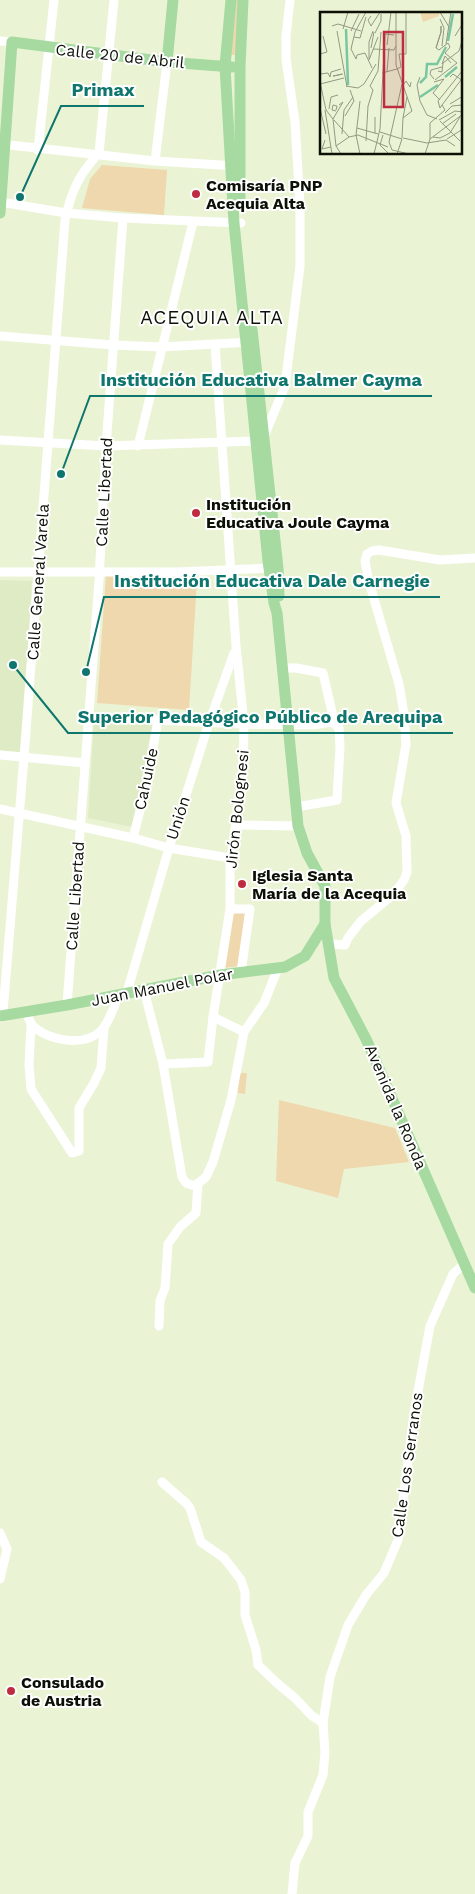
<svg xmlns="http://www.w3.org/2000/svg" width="475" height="1894" font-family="'Work Sans',sans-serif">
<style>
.built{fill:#dfebc5}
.green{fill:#efd7ae}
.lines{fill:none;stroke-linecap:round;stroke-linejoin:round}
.minor{stroke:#fff;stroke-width:9}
.major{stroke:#a6daa0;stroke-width:11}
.poi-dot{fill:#bd2c3f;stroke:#fff;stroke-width:2}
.labels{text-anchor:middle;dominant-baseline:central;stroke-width:4;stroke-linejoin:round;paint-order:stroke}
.street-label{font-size:16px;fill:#0d1006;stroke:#fff}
.poi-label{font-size:16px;font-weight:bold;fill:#0d1006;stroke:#fff;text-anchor:start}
.quarter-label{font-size:19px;letter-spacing:1px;fill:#0d1006;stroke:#fff}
.inset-river{fill:none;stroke:#7ac6a1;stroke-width:2.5}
.inset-road{fill:none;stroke:#929982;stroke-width:1}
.view{fill:#bd2c3f;fill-opacity:0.15;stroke:#bd2c3f;stroke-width:2.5}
.inset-edge{fill:none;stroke:#0d1006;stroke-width:2.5}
.leader{fill:none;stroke:#0f766e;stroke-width:2}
.callout-dot{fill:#0f766e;stroke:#fff;stroke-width:2}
.callout-label{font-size:18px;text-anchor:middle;font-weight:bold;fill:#0f766e;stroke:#fff;stroke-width:4;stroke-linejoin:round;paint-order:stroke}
</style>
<rect width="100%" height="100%" fill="#eaf4d5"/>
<g class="built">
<path d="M0 580 32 581 21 752 0 750Z"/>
<path d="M94 721 153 723 132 827 88 818Z"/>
</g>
<g class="green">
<path d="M234 0H238L237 55H229Z"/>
<path d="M102 165 167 170 164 215 82 208 90 179Z"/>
<path d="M106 575 197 581 189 710 97 703Z"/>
<path d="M233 911H246L239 966 224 968Z"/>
<path d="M239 1073H247L245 1094 238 1093Z"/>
<path d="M279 1100 395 1128 409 1162 344 1169 338 1198 276 1181Z"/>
</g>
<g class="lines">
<g class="minor">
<path d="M0 41 12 42"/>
<path d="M0 144 155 161 237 166"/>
<path d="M38 150 54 0"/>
<path d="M155 161 167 62"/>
<path d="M0 202 66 213 123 218 241 223"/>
<path d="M0 336 113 345 161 347 251 342"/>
<path d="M0 440 106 446 255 441 263 439 285 386 300 266V206L295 122 286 59V36L290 0"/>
<path d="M138 446 193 222"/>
<path d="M0 572H177L275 568"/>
<path d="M283 668H296L323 673 332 712V722"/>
<path d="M88 717 244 724 313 725 332 722 339 728 340 747 337 800 296 807"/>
<path d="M0 755 85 763"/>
<path d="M0 809 133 838 169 848 230 858"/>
<path d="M236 825 298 826"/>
<path d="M133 838 146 787 158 720"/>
<path d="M230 909H250L241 972"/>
<path d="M329 944 345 945 348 938 361 921 394 894 404 880 407 872 406 836 396 803 406 744 404 714 399 684 369 582 365 561 367 554 372 551 379 550 440 560 475 558"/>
<path d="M144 990 163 1064 182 1177 186 1183 195 1186 206 1177 213 1162 231 1100 244 1032 213 1017 230 909V866L243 771 244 724 236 646 215 344"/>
<path d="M127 992 169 848 209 723 234 653"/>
<path d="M67 1005 99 580 106 446 123 218"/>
<path d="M26 1012C28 1016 30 1023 33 1026 50 1042 89 1048 104 1027 111 1018 114 1005 119 995"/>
<path d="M0 1018 3 1012 24 757 65 220C71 192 79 174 99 153L114 0"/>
<path d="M31 1025 29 1065 31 1089 72 1153 79 1151V1108L94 1083 101 1068 104 1028"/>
<path d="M244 1032 264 1003 278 968"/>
<path d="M163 1064 208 1062 213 1017"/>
<path d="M159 1326 160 1301 165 1288 168 1244 180 1227 196 1213 198 1183"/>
<path d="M162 1482 186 1503 190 1508 201 1542 224 1558 241 1580 245 1592V1615L256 1650 258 1665 278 1684 295 1698 311 1715 323 1723"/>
<path d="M0 1533 7 1549 0 1579"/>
<path d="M292 1894 295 1863 308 1836V1812L323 1775 325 1752 323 1723 330 1677 348 1625 366 1595 384 1573 398 1540 414 1413 430 1326 453 1274 464 1264"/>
</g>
<g class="major">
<path d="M231 0 225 66 234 223 268 561 274 603 277 613 298 826 307 853 325 886V924L334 978 366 1039 475 1288"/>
<path d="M167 62 173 0"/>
<path d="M240 206V67L243 0"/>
<path d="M0 213 12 42 167 62 232 67"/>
<path d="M252 329 278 568 279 596"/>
<path d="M0 1016 67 1005 220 975 285 967 305 956 325 924"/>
</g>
</g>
<g class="poi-dot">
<circle cx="196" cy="194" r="5"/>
<circle cx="196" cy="513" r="5"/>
<circle cx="242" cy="884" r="5"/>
<circle cx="11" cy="1691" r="5"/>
</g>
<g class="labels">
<g class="street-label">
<text transform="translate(120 56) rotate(6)">Calle 20 de Abril</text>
<text transform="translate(104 492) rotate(-87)">Calle Libertad</text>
<text transform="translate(38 582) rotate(-86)">Calle General Varela</text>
<text transform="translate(146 779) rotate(-78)">Cahuide</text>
<text transform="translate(237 809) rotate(-84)">Jirón Bolognesi</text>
<text transform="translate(178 818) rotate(-72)">Unión</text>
<text transform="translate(75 896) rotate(-86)">Calle Libertad</text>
<text transform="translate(162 987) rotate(-11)">Juan Manuel Polar</text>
<text transform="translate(396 1107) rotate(67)">Avenida la Ronda</text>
<text transform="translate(407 1465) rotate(-82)">Calle Los Serranos</text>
</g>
<g class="poi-label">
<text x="206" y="185">Comisaría PNP<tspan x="206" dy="18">Acequia Alta</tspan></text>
<text x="206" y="504">Institución<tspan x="206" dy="18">Educativa Joule Cayma</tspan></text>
<text x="252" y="875">Iglesia Santa<tspan x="252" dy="18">María de la Acequia</tspan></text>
<text x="21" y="1682">Consulado<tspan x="21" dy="18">de Austria</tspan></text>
</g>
<g class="quarter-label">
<text x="212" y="317">ACEQUIA ALTA</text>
</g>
</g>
<g transform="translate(320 12)">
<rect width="142" height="142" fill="#eaf4d5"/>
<path d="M100 0H119V4L103 10Z" fill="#efd7ae"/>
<path class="inset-river" d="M26 17 28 73M128 29 133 2M125 65 137 55M100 71 106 65 107 52H117L126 35M100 85 118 73"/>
<path class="inset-road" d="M46 0 35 20 31 37 36 47 37 43 45 41 52 56M76 0V53L92 99 83 106 82 126M120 0 129 15M51 4 48 8 51 14 60 0M120 7 124 16 122 34M12 14 18 12 41 19M121 14V20L116 36 121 20ZM23 17 28 0M17 19 27 75M31 19 39 2M55 21 61 9V2M135 24 143 11M34 25 40 26 46 5M126 32 131 0M67 33 71 0M51 36 54 20M116 36 119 38 128 31 130 35 125 41 137 51M53 37 74 38 76 34M0 42 7 40 3 24M49 47V30L53 19M49 48 58 25M122 52 125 44 131 51M77 57 81 55 79 42H86V0M118 59 122 60 123 51 139 39 143 26M67 60 69 36M62 61 77 57M0 62 8 61 10 65 11 60 21 57M22 62 14 64H13L23 62M100 65 97 73 100 89 107 103 117 107M130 65 133 62 143 69M114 67 110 62 111 58 122 55M115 68 137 51M0 70 6 98 13 107 16 134 21 142M114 70 124 67 113 81 120 88M0 72 24 66M84 72 86 69 90 75 91 70M26 74 38 76 44 72 56 52M40 89 36 123 40 142M130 92 143 84M122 93 120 96 118 89 143 58M122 93 141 68M0 96 6 122M9 97 11 85 18 83M5 98 12 142M16 98 17 94 13 93 12 98 16 99M125 101 132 94 142 93M25 104 34 89 30 78M55 105V121M83 106 87 85M13 107 23 90 19 93M14 108 29 125M119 108 135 99 143 100M120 109 140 129M122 112 136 102M37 116 58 122M60 120 82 127M22 122 24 98 33 85M63 123 60 133 69 142M29 125 38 123 68 135M113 125 120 126 130 121 140 105M83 126 107 131 126 128 135 134M110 127V111L125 98 122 93M127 127 143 117M5 128 2 137 11 135M46 129 48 94 53 78 50 74 58 59 61 20M16 134 29 125M72 138 69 130 82 72M72 138 89 142M54 142 60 117 65 22 74 23M77 142 82 127M105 142 110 127 143 102"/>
<path class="view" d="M64 20H83V95H64Z"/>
<rect width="142" height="142" class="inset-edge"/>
</g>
<path class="leader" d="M20 197L61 106H144M61 474L90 396H432M86 672L104 597H440M13 665L68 733H453"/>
<g class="callout-dot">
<circle cx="20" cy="197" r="5"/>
<circle cx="61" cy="474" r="5"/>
<circle cx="86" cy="672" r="5"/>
<circle cx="13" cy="665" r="5"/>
</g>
<g class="callout-label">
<text x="103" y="96">Primax</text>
<text x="261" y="386">Institución Educativa Balmer Cayma</text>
<text x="272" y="587">Institución Educativa Dale Carnegie</text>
<text x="260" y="723">Superior Pedagógico Público de Arequipa</text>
</g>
</svg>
